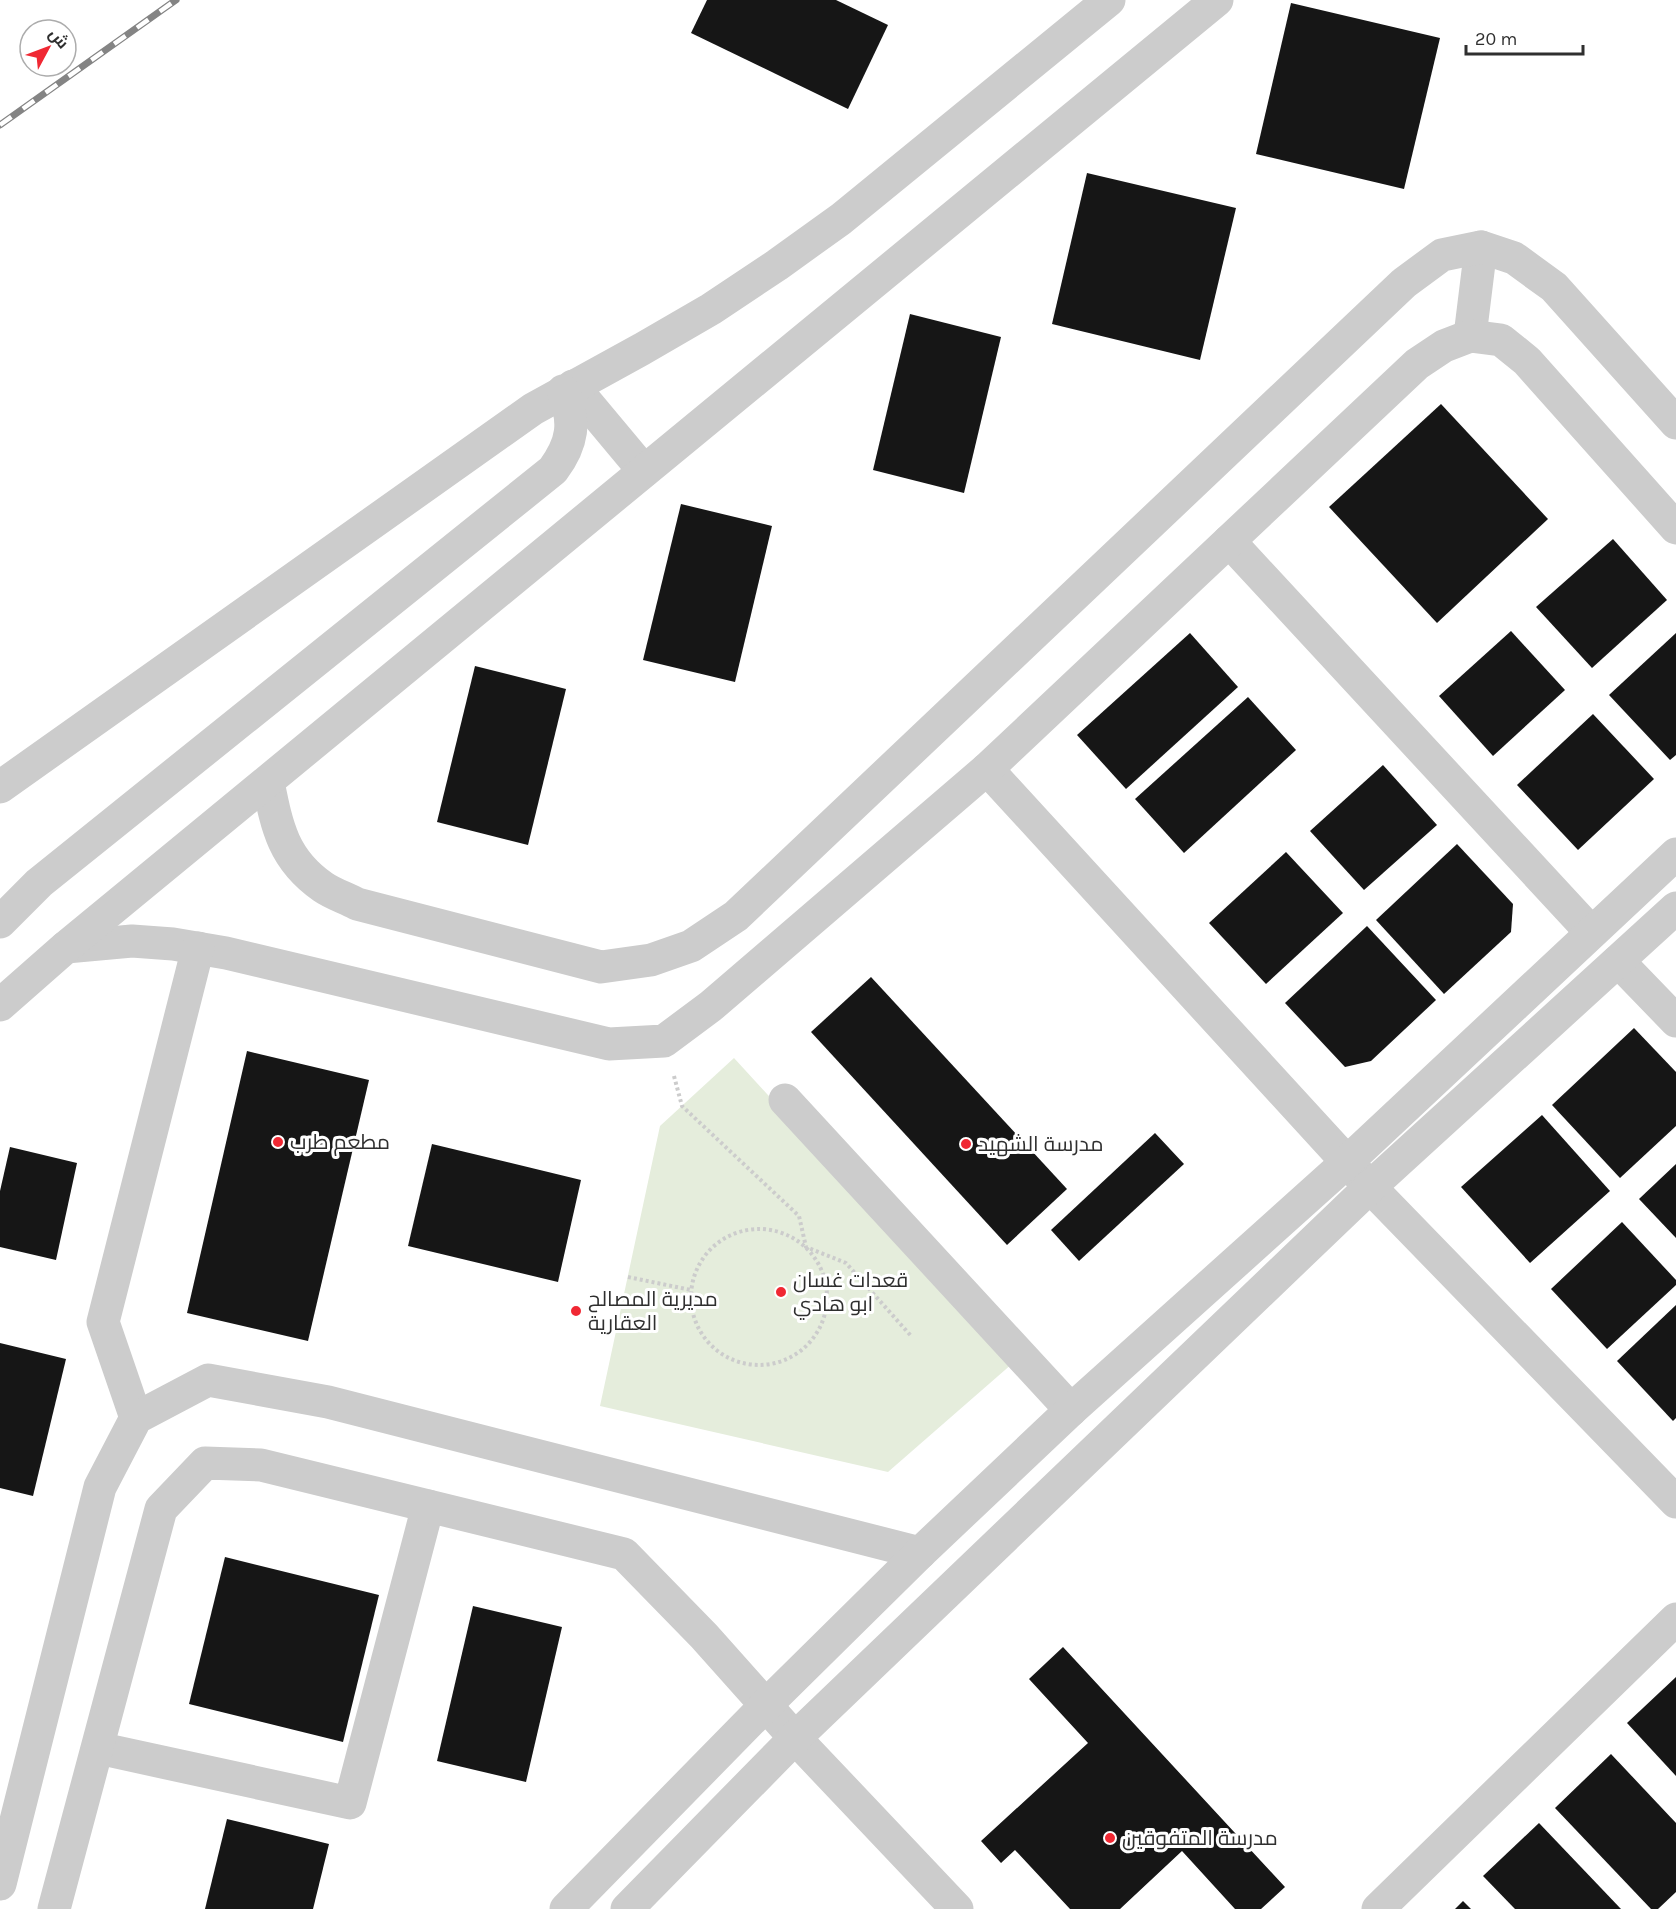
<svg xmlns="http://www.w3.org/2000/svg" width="1676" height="1909" font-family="Karla,Cairo,sans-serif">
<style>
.green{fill:#e5eddc}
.building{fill:#161616}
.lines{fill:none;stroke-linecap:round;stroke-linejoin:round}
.path{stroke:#ccc;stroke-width:4;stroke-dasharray:3 3;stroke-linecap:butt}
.minor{stroke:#ccc;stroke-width:33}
.tertiary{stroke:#ccc;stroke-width:33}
.rail-casing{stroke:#848484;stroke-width:7}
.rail{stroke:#fff;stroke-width:4.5;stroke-dasharray:14;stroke-linecap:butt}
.poi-dot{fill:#f02833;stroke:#fff;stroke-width:2}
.labels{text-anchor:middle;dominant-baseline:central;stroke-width:6;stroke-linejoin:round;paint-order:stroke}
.poi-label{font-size:21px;fill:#2f2f2f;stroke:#fff;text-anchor:start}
</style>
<rect width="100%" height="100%" fill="#fff"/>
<path class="green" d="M734 1058 1013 1363 888 1472 600 1406 660 1126Z"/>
<g class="building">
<path d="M707 0H836L888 25 848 109 691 33Z"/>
<path d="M1291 3 1440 38 1404 189 1256 154Z"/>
<path d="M1087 173 1236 208 1200 360 1052 324Z"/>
<path d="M910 314 1001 337 964 493 873 470Z"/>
<path d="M1441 404 1548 519 1437 623 1329 507Z"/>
<path d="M681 504 772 526 735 682 643 660Z"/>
<path d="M1613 539 1667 600 1592 668 1536 607Z"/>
<path d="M1511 631 1565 690 1493 756 1439 696Z"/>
<path d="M1190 633 1238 687 1126 789 1077 735Z"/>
<path d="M1676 633V755L1670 760 1609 695Z"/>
<path d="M475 666 566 689 528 845 437 822Z"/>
<path d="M1248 697 1296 750 1184 853 1135 799Z"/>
<path d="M1593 714 1654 779 1578 850 1517 785Z"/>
<path d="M1383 765 1437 825 1364 890 1310 831Z"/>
<path d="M1457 844 1513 904 1511 932 1444 994 1376 920Z"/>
<path d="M1286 852 1343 913 1266 984 1209 923Z"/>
<path d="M1367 926 1436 1000 1371 1061 1345 1067 1285 1003Z"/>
<path d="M871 977 1067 1189 1007 1245 811 1032Z"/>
<path d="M1634 1028 1676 1072V1126L1620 1178 1552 1105Z"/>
<path d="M247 1051 369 1080 308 1341 187 1313Z"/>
<path d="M1542 1115 1610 1191 1530 1263 1461 1187Z"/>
<path d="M1155 1133 1184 1164 1079 1261 1051 1230Z"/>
<path d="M432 1144 581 1180 558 1282 408 1246Z"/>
<path d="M10 1147 77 1163 56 1260 0 1247V1191Z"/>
<path d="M1676 1164V1238L1639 1199Z"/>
<path d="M1622 1222 1676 1280V1285L1607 1349 1551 1289Z"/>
<path d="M1676 1305V1418L1673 1421 1617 1361Z"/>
<path d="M0 1343 66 1359 33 1496 0 1488Z"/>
<path d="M225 1557 379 1595 343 1742 189 1704Z"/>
<path d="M473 1606 562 1627 526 1782 437 1761Z"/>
<path d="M1063 1647 1285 1887 1261 1909H1235L1182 1851 1120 1909H1070L1015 1850 1001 1863 981 1841 1088 1743 1029 1679Z"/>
<path d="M1676 1677V1776L1627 1723Z"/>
<path d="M1611 1754 1676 1823V1892L1658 1909H1651L1555 1808Z"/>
<path d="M227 1819 329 1844 313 1909H205Z"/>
<path d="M1539 1823 1621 1909H1515L1483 1876Z"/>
<path d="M1463 1901 1471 1909H1455Z"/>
</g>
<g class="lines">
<g class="path">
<path d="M674 1076 682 1106 799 1216 806 1247 846 1263 912 1337"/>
<circle cx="759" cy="1297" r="68"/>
<path d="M628 1277 691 1290"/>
</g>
<g class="minor">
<path d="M1470 336 1481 247"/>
<path d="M1229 541 1591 932"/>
<path d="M987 769 1370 1187 1676 1502"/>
<path d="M268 782C277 827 283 859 323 887 333 894 346 898 357 904L601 967 651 960 691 946 736 916 1404 283 1442 255 1481 247 1514 258 1554 287 1676 423"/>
<path d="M66 947 132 941 173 944 226 953 609 1044 664 1041 711 1006 987 769 1417 364 1444 346 1470 336 1501 340 1527 361 1676 528"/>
<path d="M1618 961 1676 1021"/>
<path d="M785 1100 1071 1410"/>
<path d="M136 1418 103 1322 198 948"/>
<path d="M98 1748 350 1803 428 1506"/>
<path d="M0 1884 100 1487 136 1418 208 1380 328 1402 920 1553"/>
<path d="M54 1909 161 1509 205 1463 261 1465 624 1554 704 1636 795 1738 957 1909"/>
<path d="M1378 1909 1676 1619"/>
</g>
<g class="tertiary">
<path d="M573 386 644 471"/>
<path d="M0 787 533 409 642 349 711 309 777 265 841 219 1109 0"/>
<path d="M0 922 39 883 553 470C573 443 576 422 563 391"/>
<path d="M0 1005 66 947 1217 0"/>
<path d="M566 1909 766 1705 920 1553 1071 1410 1347 1162 1676 854"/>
<path d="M627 1909 795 1738 1370 1187 1676 908"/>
</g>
<defs>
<path id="rail" d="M0 125 176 0"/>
</defs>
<use href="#rail" class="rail-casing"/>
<use href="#rail" class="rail"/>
</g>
<g class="poi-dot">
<circle cx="278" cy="1142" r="6"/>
<circle cx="966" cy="1144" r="6"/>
<circle cx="781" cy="1292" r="6"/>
<circle cx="576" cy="1311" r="6"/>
<circle cx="1110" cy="1838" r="6"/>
</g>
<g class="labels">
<g class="poi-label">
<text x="290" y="1142">مطعم طرب</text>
<text x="978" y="1144">مدرسة الشهيد</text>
<text x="793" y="1280">قعدات غسان<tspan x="793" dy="24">ابو هادي</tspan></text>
<text x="588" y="1299">مديرية المصالح<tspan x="588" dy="24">العقارية</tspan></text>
<text x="1122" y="1838">مدرسة المتفوقين</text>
</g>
</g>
<g transform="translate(48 48) rotate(49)"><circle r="28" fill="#ffffff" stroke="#acacac" stroke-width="1.5"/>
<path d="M0-4.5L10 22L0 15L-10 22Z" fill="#f02833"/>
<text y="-9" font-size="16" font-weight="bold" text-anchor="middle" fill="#2f2f2f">ش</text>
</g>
<path d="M1466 45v9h117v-9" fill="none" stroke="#2f2f2f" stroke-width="3"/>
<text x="1475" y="45" font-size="18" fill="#2f2f2f" stroke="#ffffff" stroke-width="4.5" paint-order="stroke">20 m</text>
</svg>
